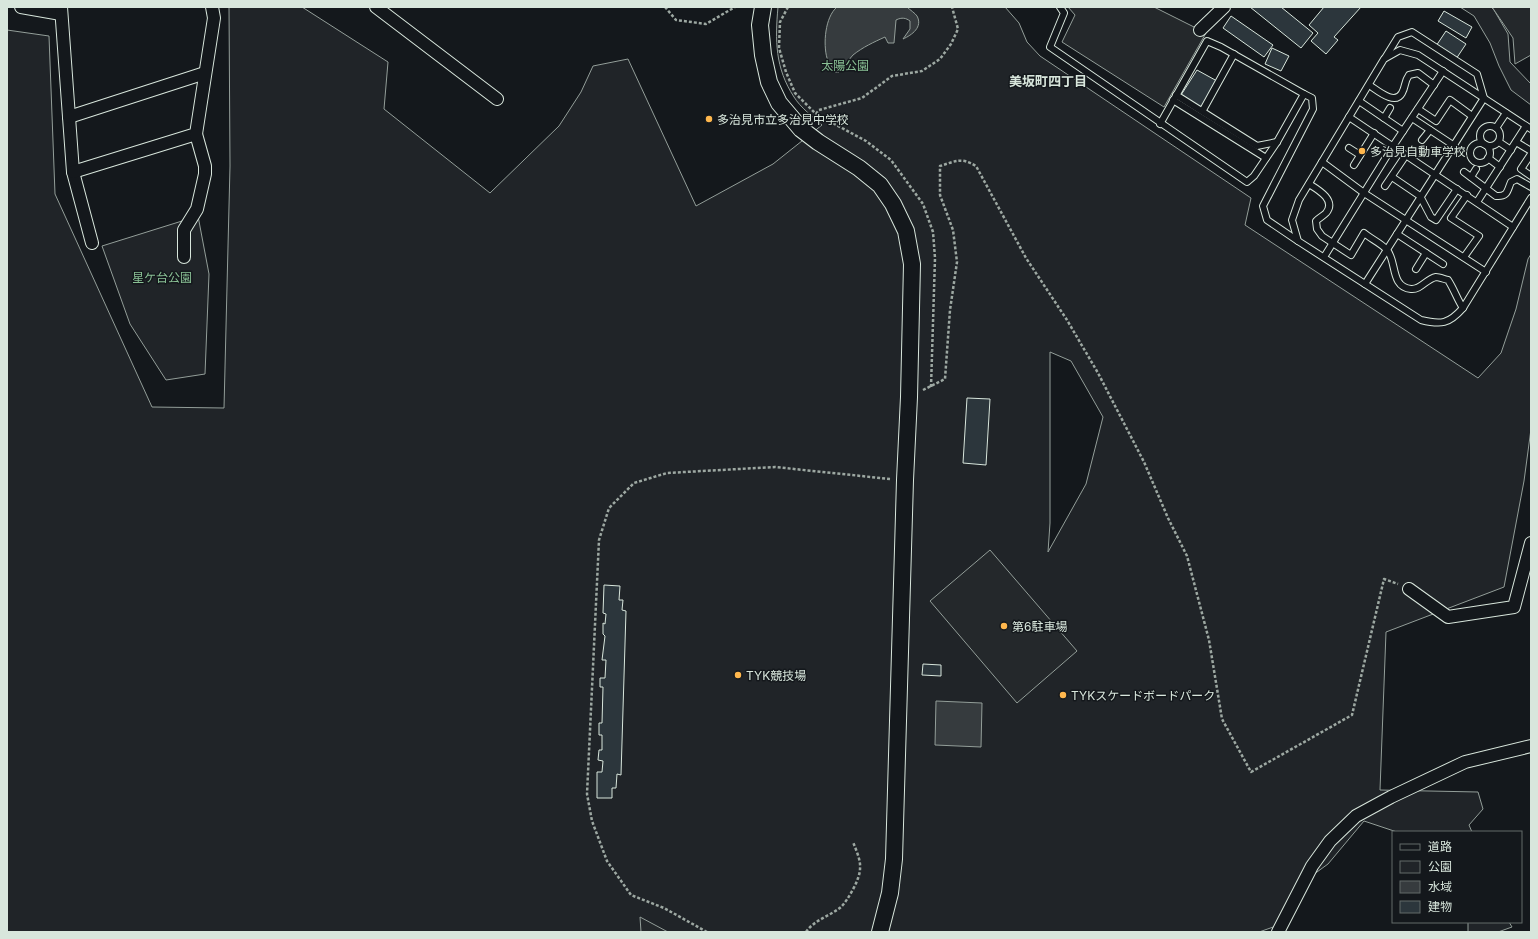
<svg xmlns="http://www.w3.org/2000/svg" width="1538" height="939" font-family="Inter,'Noto Sans JP',sans-serif">
<style>
.green{fill:#202428;stroke:#939e99;fill-rule:evenodd}
.parking{fill:#24282b;stroke:#939e99}
.water{fill:#363b3e;stroke:#939e99}
.building{fill:#2c363c;stroke:#d8e6dc}
.lines{fill:none;stroke-linecap:round;stroke-linejoin:round}
.service-casing{stroke:#d8e6dc;stroke-width:8}
.minor-casing{stroke:#d8e6dc;stroke-width:14}
.tertiary-casing{stroke:#d8e6dc;stroke-width:18}
.path{stroke:#9da8a2;stroke-width:2.5;stroke-dasharray:3 2;stroke-linecap:butt}
.service{stroke:#14181c;stroke-width:6}
.minor{stroke:#14181c;stroke-width:12}
.tertiary{stroke:#14181c;stroke-width:16}
.poi-dot{fill:#ffb74d;stroke:#14181c;stroke-width:1.5}
.labels{text-anchor:middle;dominant-baseline:central;stroke-width:3;stroke-linejoin:round;paint-order:stroke}
.park-label{font-size:12px;fill:#8ac095;stroke:#14181c}
.poi-label{font-size:12px;fill:#d8e6dc;stroke:#14181c;text-anchor:start}
.neighbourhood-label{font-size:13px;font-weight:bold;fill:#d8e6dc;stroke:#14181c}
</style>
<rect width="100%" height="100%" fill="#14181c"/>
<g class="green">
<path d="M229 7H302L388 62 384 109 490 193 559 126 581 92 593 66 628 59 696 206 773 164 822 125C813 117 800 107 794 97 775 68 775 40 778 7H1005L1019 23 1027 42 1040 56 1251 198 1245 225 1478 378 1501 353 1516 309 1528 259 1531 254V429L1524 481 1504 587 1386 632 1380 790 1478 792 1483 809 1469 825 1472 832H1397L1364 821 1328 864 1299 885 1279 925 1259 932H7V30L49 36 55 194 152 407 224 408 230 166ZM1050 352 1071 361 1103 417 1086 484 1048 552 1050 523Z"/>
<path d="M1460 7H1491L1494 10 1508 34 1510 62 1531 84V105L1511 90 1499 66 1490 43 1474 16Z"/>
<path d="M198 216 209 274 205 374 166 380 130 324 102 246Z"/>
<path d="M1468 922H1509L1512 927 1498 932H1468Z"/>
</g>
<g class="parking">
<path d="M1068 7H1154L1206 33 1164 107 1062 42 1075 15Z"/>
<path d="M1492 7H1531V55L1515 64 1513 38Z"/>
<path d="M990 550 1077 651 1017 703 930 601Z"/>
<path d="M640 917 668 932H641Z"/>
</g>
<g class="water">
<path d="M837 7H907C910 10 915 13 917 16 923 27 912 35 903 39L910 29V21C906 18 902 17 896 20L894 43H888L885 37C874 42 863 47 853 55 848 60 845 67 839 72H835C833 68 829 63 827 58 823 44 825 17 837 7Z"/>
<path d="M936 701 982 703 981 747 935 745Z"/>
</g>
<g class="building">
<path d="M1250 7H1281L1313 33 1301 48Z"/>
<path d="M1324 7H1361L1334 37 1338 40 1326 54 1311 41 1318 33 1309 25Z"/>
<path d="M1444 11 1472 27 1466 38 1438 21Z"/>
<path d="M1231 16 1273 45 1264 57 1223 28Z"/>
<path d="M1446 31 1466 44 1456 59 1436 46Z"/>
<path d="M1272 48 1289 56 1281 71 1265 64Z"/>
<path d="M1197 70 1217 81 1201 107 1181 95Z"/>
<path d="M967 398 990 399 986 465 963 463Z"/>
<path d="M604 585 620 586 619 600H623L622 610 626 611 621 775 617 774 616 788H612V798H597V772H602L603 761 598 760 599 750H602V735H599V723H602L603 687H600V678H605L606 660H602L605 636 603 634V623L605 624 606 614 603 613Z"/>
<path d="M923 664 941 665V676L922 675Z"/>
</g>
<g class="lines">
<defs>
<g id="service">
<path d="M1060 7 1064 13 1050 47 1247 182 1254 176 1277 142 1304 94 1221 47 1207 41 1160 124"/>
<path d="M1369 85C1377 90 1395 106 1402 93 1406 86 1404 82 1409 75L1418 73 1434 85"/>
<path d="M1176 95 1257 146 1277 142"/>
<path d="M1173 100 1266 158"/>
<path d="M1359 101 1403 131"/>
<path d="M1418 109 1436 121 1450 100 1472 116"/>
<path d="M1203 110 1234 54"/>
<path d="M1349 117 1513 227"/>
<path d="M1384 118 1390 108"/>
<path d="M1412 118 1453 145"/>
<circle cx="1490" cy="136" r="10"/>
<path d="M1496 128 1506 113"/>
<path d="M1531 129 1418 55 1400 50 1384 59 1299 200 1292 220 1298 241 1421 320C1441 325 1449 324 1463 308L1531 198"/>
<path d="M1422 140 1430 130"/>
<path d="M1499 142 1511 150"/>
<path d="M1516 142 1531 151"/>
<circle cx="1480" cy="153" r="10"/>
<path d="M1349 148 1360 155"/>
<path d="M1531 154 1521 169 1531 176"/>
<path d="M1488 158 1500 167"/>
<path d="M1322 162 1364 193 1486 272"/>
<path d="M1354 165 1374 133"/>
<path d="M1464 172 1496 196C1508 197 1507 191 1511 182L1517 179 1531 187"/>
<path d="M1392 177 1420 196 1431 217 1436 220 1457 189"/>
<path d="M1471 177 1476 169"/>
<path d="M1309 184C1317 189 1337 200 1326 213 1323 216 1319 218 1316 221L1317 229 1322 236 1351 255 1364 233C1371 239 1381 243 1387 250 1397 261 1390 287 1411 289 1421 290 1426 279 1436 277 1439 277 1444 279 1448 280 1454 289 1457 299 1463 308"/>
<path d="M1385 186 1406 155"/>
<path d="M1477 202 1526 126"/>
<path d="M1397 234 1443 264"/>
<path d="M1298 241 1267 220 1263 206 1313 109 1312 98 1304 94"/>
<path d="M1324 257 1393 146 1443 71"/>
<path d="M1464 257 1479 236 1451 218 1467 195"/>
<path d="M1416 269 1426 253"/>
<path d="M1365 284 1484 98 1477 74 1412 32 1398 37 1385 58"/>
</g>
<g id="minor">
<path d="M21 7 61 14"/>
<path d="M61 7 73 172 92 243"/>
<path d="M376 7 497 99"/>
<path d="M1200 30 1224 7"/>
<path d="M69 117 205 73"/>
<path d="M73 172 196 134 214 18 212 7"/>
<path d="M184 257V230L197 209 205 174V166L196 134"/>
<path d="M1409 589 1448 617 1514 607 1531 543"/>
<path d="M1278 932 1312 866 1330 841 1356 816 1391 797 1465 762 1531 746"/>
</g>
<path id="tertiary" d="M763 7 760 25 763 55 769 82 779 103 801 129 818 142 859 168 880 185 893 204 906 231 912 264 909 397 905 480 894 859 890 893 880 932"/>
</defs>
<use href="#service" class="service-casing"/>
<use href="#minor" class="minor-casing"/>
<use href="#tertiary" class="tertiary-casing"/>
<g class="path">
<path d="M665 7 676 20 706 24 735 7"/>
<path d="M788 7 780 22 779 48 786 72 795 93 816 114 866 141 891 160 923 204 933 232 935 258 931 387"/>
<path d="M816 114 819 110 862 98 892 76 922 71 940 59 951 44 958 29 952 7"/>
<path d="M923 390 945 379 950 310 957 262 953 230 940 195V166C956 161 961 157 976 166L1026 258 1067 320 1098 373 1144 462 1168 518 1187 556 1209 640 1222 719 1251 772 1352 715 1384 579 1398 584"/>
<path d="M707 932 664 908 631 895 607 861 592 821 587 794 599 540 609 508 634 483 667 473 775 467 890 479"/>
<path d="M806 932C814 920 830 916 841 907 848 900 860 879 860 869 861 860 856 850 853 842"/>
</g>
<use href="#service" class="service"/>
<use href="#minor" class="minor"/>
<use href="#tertiary" class="tertiary"/>
</g>
<g class="poi-dot">
<circle cx="709" cy="119" r="4"/>
<circle cx="1362" cy="151" r="4"/>
<circle cx="1004" cy="626" r="4"/>
<circle cx="738" cy="675" r="4"/>
<circle cx="1063" cy="695" r="4"/>
</g>
<g class="labels">
<g class="park-label">
<text x="845" y="65">太陽公園</text>
<text x="162" y="277">星ケ台公園</text>
</g>
<g class="poi-label">
<text x="717" y="119">多治見市立多治見中学校</text>
<text x="1370" y="151">多治見自動車学校</text>
<text x="1012" y="626">第6駐車場</text>
<text x="746" y="675">TYK競技場</text>
<text x="1071" y="695">TYKスケードボードパーク</text>
</g>
<g class="neighbourhood-label">
<text x="1048" y="81">美坂町四丁目</text>
</g>
</g>
<rect width="1538" height="939" fill="none" stroke="#d8e6dc" stroke-width="16"/>
<rect x="1392" y="831" width="130" height="92" fill="#14181c" stroke="#626a69"/>
<rect x="1400" y="844" width="20" height="6" fill="#14181c" stroke="#626a69"/>
<text x="1428" y="851" font-size="12" fill="#d8e6dc">道路</text>
<rect x="1400" y="861" width="20" height="12" fill="#202428" stroke="#626a69"/>
<text x="1428" y="871" font-size="12" fill="#d8e6dc">公園</text>
<rect x="1400" y="881" width="20" height="12" fill="#363b3e" stroke="#626a69"/>
<text x="1428" y="891" font-size="12" fill="#d8e6dc">水域</text>
<rect x="1400" y="901" width="20" height="12" fill="#2c363c" stroke="#626a69"/>
<text x="1428" y="911" font-size="12" fill="#d8e6dc">建物</text>
</svg>
